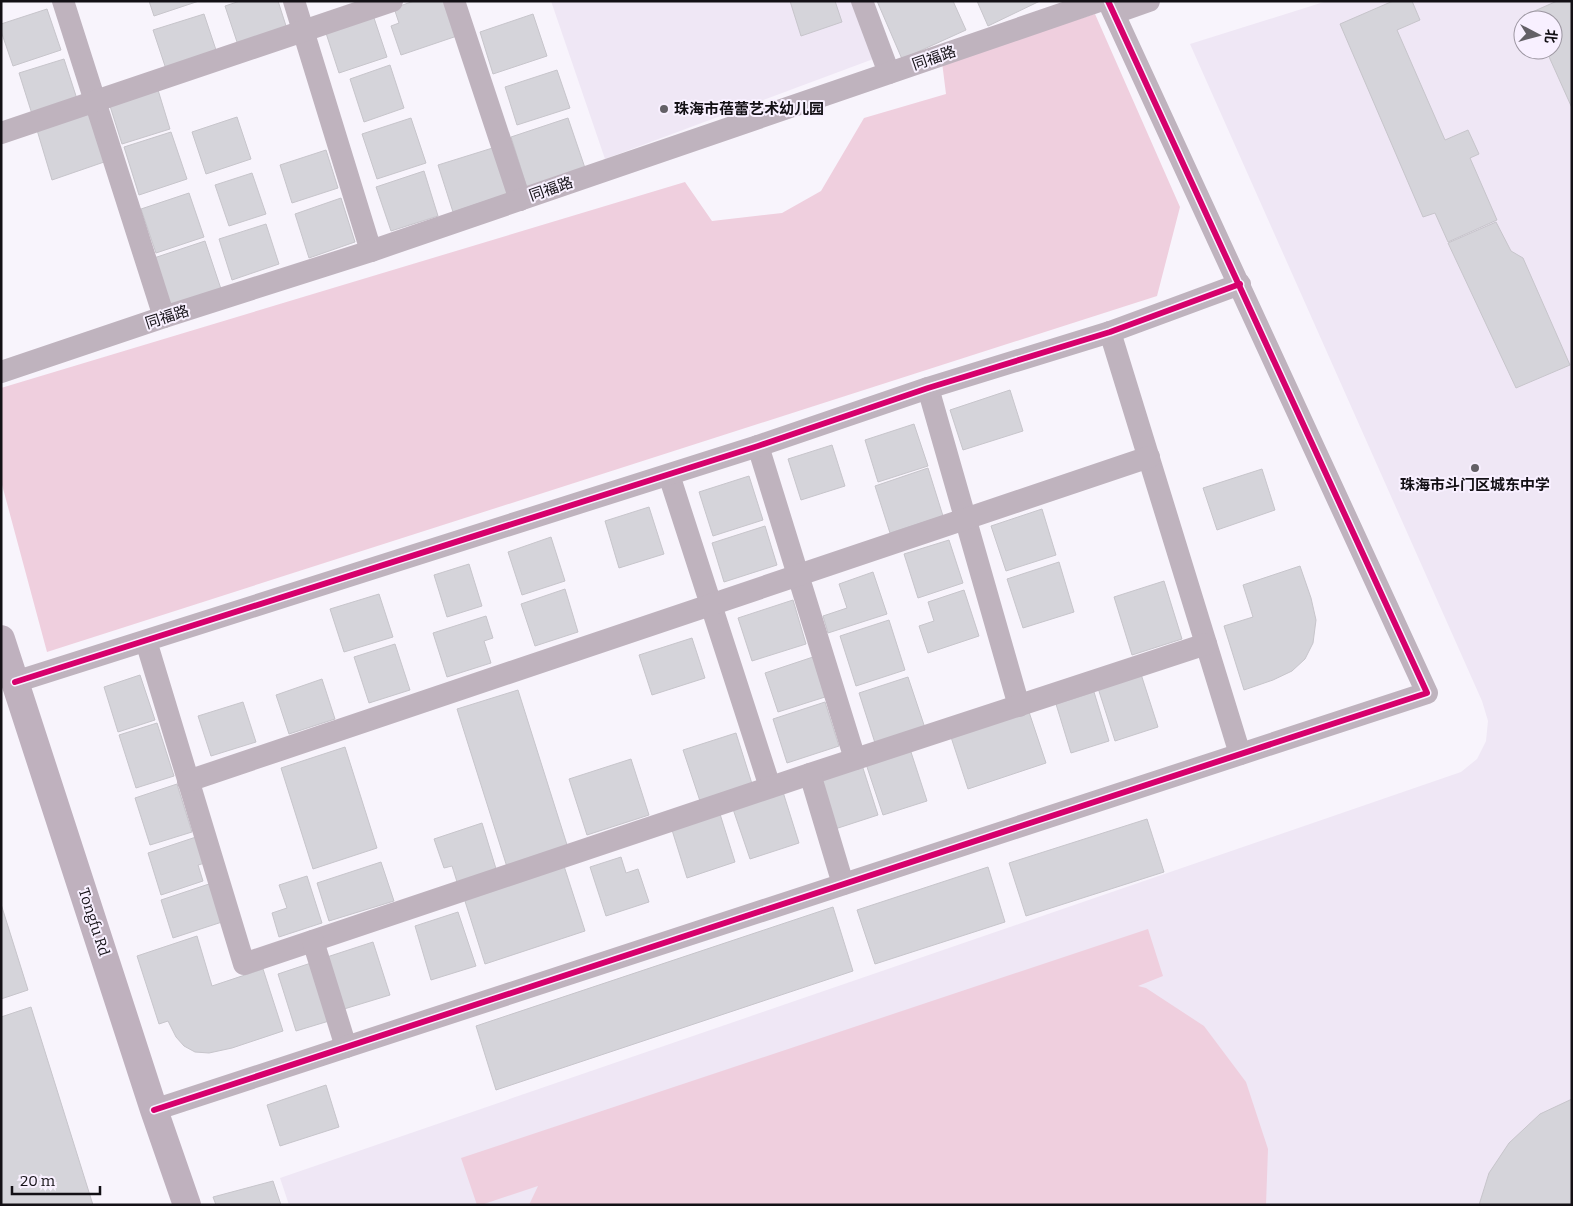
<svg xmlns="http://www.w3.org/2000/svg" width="1573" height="1206" font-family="Bitter,'Noto Sans SC',serif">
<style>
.built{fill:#efe7f5;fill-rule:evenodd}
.green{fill:#efcfde}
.building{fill:#d5d4da;stroke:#c7c5cb}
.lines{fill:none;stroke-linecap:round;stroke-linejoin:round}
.street{stroke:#bfb3be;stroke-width:22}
.secondary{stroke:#bfb1be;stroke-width:28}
.cycleway-casing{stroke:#f8f0ff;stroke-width:9}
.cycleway{stroke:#d6006c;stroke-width:6}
.poi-dot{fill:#636066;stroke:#f8f0ff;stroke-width:2}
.labels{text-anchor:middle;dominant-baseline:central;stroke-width:4;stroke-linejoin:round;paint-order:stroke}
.street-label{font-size:15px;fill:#131015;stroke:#f8f0ff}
.poi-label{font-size:15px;font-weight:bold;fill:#131015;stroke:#f8f0ff;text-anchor:start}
</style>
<rect width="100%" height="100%" fill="#f8f4fc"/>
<g class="built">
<path d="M551 1H856L876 58 605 159Z"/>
<path d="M1327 1H1572V1205H289L280 1178 1461 772 1477 759 1486 741 1488 721 1482 701 1190 44ZM1523 20H1553V50H1523Z"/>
</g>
<g class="green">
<path d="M1095 14 1180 207 1157 296 47 652 1 481V388L685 182 712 221 782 213 821 191 864 118 946 94 942 62Z"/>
<path d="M1148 929 1163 976 1138 986 1146 988 1204 1026 1246 1082 1268 1149 1266 1205H529L538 1186 481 1205H477L461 1158Z"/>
</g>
<g class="building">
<path d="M149 1H199L154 16Z"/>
<path d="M240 1H278L287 29 238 45 225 6Z"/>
<path d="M414 1H446L457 36 401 55 391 26 399 23 394 8Z"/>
<path d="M790 1H835L842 22 801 36Z"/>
<path d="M877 1H953L966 30 902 59Z"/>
<path d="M977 1H1040L988 26Z"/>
<path d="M1393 1H1412L1420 20 1397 30 1445 140 1468 130 1479 154 1470 158 1497 220 1448 242 1435 213 1423 217 1340 24Z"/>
<path d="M1557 1H1572V108L1546 50H1553V20H1533L1530 13Z"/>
<path d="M47 9 61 50 13 66 1 31V24Z"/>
<path d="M204 14 217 53 166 69 153 30Z"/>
<path d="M533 14 547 56 493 74 480 32Z"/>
<path d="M373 15 387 57 339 73 325 30Z"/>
<path d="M64 59 77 99 32 114 19 73Z"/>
<path d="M390 65 404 108 364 122 350 79Z"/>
<path d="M557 70 570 108 517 125 505 87Z"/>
<path d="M158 90 170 129 122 144 110 106Z"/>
<path d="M91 112 107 161 52 180 37 130Z"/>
<path d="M237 117 251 159 206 174 192 132Z"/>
<path d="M411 118 426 163 377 179 362 134Z"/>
<path d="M568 118 585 168 527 188 511 137Z"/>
<path d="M171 132 187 179 139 195 124 147Z"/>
<path d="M499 146 513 192 453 212 438 165Z"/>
<path d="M326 150 338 188 292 203 280 165Z"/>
<path d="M424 171 438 216 391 231 376 187Z"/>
<path d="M252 173 266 214 229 226 215 185Z"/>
<path d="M189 193 204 237 156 253 141 209Z"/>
<path d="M341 198 355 242 309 258 295 214Z"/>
<path d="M1496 222 1511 251 1523 258 1570 365 1516 388 1448 243Z"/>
<path d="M266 224 279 264 232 280 219 239Z"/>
<path d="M205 241 221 289 170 306 154 258Z"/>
<path d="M1010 390 1023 431 963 450 950 410Z"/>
<path d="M914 424 928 466 878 482 865 440Z"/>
<path d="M832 445 845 486 801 500 788 459Z"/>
<path d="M928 468 943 516 890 533 875 486Z"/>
<path d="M1262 469 1275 510 1217 530 1203 488Z"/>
<path d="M749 476 763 520 713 536 699 492Z"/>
<path d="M649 507 664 554 619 568 605 521Z"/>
<path d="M1042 509 1056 555 1006 571 991 526Z"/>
<path d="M765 526 777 565 724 582 712 543Z"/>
<path d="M551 537 565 581 522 595 508 552Z"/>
<path d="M949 540 963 583 918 598 904 554Z"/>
<path d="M1059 562 1074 612 1023 628 1007 579Z"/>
<path d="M469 564 482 606 447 617 434 575Z"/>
<path d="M1300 566 1311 598 1316 620 1313 643 1305 659 1292 671 1273 680 1244 690 1224 626 1253 617 1243 585Z"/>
<path d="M873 572 887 614 828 633 823 616 847 608 839 584Z"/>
<path d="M1164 581 1182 639 1132 655 1114 597Z"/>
<path d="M565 589 578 632 535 646 521 604Z"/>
<path d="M964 590 979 636 928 653 919 626 934 621 928 602Z"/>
<path d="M379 594 393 637 344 652 330 609Z"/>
<path d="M793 600 806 644 752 661 738 618Z"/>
<path d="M486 616 493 638 484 641 491 663 447 677 433 633Z"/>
<path d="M889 620 905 670 856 686 840 636Z"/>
<path d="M692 638 705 678 652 695 639 655Z"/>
<path d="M395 644 410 690 369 703 354 657Z"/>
<path d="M813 657 825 697 778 712 765 673Z"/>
<path d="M1140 671 1158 727 1115 741 1097 685Z"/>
<path d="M140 675 155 720 118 732 104 687Z"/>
<path d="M908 677 925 728 875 743 859 693Z"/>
<path d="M322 679 335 719 289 734 276 695Z"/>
<path d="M518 690 568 848 507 867 457 709Z"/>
<path d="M1094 692 1109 741 1071 753 1056 704Z"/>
<path d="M243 702 256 742 211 756 198 716Z"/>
<path d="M825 702 839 746 787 763 773 719Z"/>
<path d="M1028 709 1046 763 968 789 950 734Z"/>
<path d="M157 723 174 776 136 788 119 735Z"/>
<path d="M736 733 753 787 701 804 683 750Z"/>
<path d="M909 746 927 801 883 815 865 761Z"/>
<path d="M345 747 377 848 313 869 281 768Z"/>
<path d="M631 759 649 815 587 835 569 779Z"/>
<path d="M861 762 878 815 832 830 815 778Z"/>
<path d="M177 784 192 832 150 845 135 798Z"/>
<path d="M783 792 799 843 750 859 733 809Z"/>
<path d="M720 814 735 862 687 878 672 830Z"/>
<path d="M1147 819 1164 872 1026 916 1009 863Z"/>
<path d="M482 823 497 872 458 885 452 866 444 868 434 839Z"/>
<path d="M196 837 205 863 198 865 203 881 161 895 148 853Z"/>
<path d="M621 857 626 873 638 869 649 902 606 916 590 867Z"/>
<path d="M381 862 394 901 329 921 317 883Z"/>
<path d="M564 866 585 931 485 964 464 898Z"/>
<path d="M988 867 1005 922 875 964 857 910Z"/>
<path d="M307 876 322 923 279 937 272 913 287 908 279 885Z"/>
<path d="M209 884 222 922 173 938 161 900Z"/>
<path d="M1 904 28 990 1 999Z"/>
<path d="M833 907 853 971 496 1090 476 1026Z"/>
<path d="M458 912 476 966 431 980 415 926Z"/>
<path d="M197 936 212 986 263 969 283 1031 232 1048 209 1053 195 1052 184 1046 176 1037 168 1021 159 1024 137 956Z"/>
<path d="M373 942 390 995 344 1009 327 957Z"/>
<path d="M311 963 329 1021 296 1031 278 974Z"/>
<path d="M31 1007 93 1205H1V1017Z"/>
<path d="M326 1085 339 1127 280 1146 267 1105Z"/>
<path d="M1572 1099V1205H1479L1489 1173 1509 1143 1540 1114Z"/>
<path d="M273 1181 281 1205H216L213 1197Z"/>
</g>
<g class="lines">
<g class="street">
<path d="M63 1 164 317"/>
<path d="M294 1 371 251"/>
<path d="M454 1 520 200"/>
<path d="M862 1 889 73"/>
<path d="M1115 13 1149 1"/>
<path d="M1 133 392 1"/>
<path d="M1110 332 1240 754"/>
<path d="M1 372 164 317 371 251 1099 1"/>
<path d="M928 388 1019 706"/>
<path d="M758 446 855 759"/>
<path d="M669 475 770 787"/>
<path d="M146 641 244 964 810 774 1206 644"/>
<path d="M15 682 758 446 928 388 1110 332 1240 284"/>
<path d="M810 774 843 884"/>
<path d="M188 781 1149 457"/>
<path d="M313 941 346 1047"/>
<path d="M154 1110 1427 693 1108 1"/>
</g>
<path class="secondary" d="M1 639 154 1110 187 1205"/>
<defs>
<g id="cycleway">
<path d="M15 682 758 446 928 388 1110 332 1240 284"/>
<path d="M154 1110 1427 693 1108 1"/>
</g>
</defs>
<use href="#cycleway" class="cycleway-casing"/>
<use href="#cycleway" class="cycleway"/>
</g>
<g class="poi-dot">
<circle cx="664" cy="109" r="5"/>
<circle cx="1475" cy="468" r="5"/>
</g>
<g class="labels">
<g class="street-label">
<text transform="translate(934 58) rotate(-19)">同福路</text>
<text transform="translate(551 189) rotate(-19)">同福路</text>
<text transform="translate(167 317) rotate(-18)">同福路</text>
<text transform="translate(94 922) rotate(72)">Tongfu Rd</text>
</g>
<g class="poi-label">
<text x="674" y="109">珠海市蓓蕾艺术幼儿园</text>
<text x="1475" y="485" text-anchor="middle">珠海市斗门区城东中学</text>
</g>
</g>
<rect width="1573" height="1206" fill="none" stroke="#131015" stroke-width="5"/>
<g transform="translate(1538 35) rotate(96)"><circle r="24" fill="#f8f0ff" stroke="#9c96a1"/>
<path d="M0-4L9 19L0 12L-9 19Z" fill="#636066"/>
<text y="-8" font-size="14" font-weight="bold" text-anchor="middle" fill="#131015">北</text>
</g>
<path d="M12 1186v8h88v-8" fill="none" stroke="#131015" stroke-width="2.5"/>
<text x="20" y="1186" font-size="15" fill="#131015" stroke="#f8f0ff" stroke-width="4" paint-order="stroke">20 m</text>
</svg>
